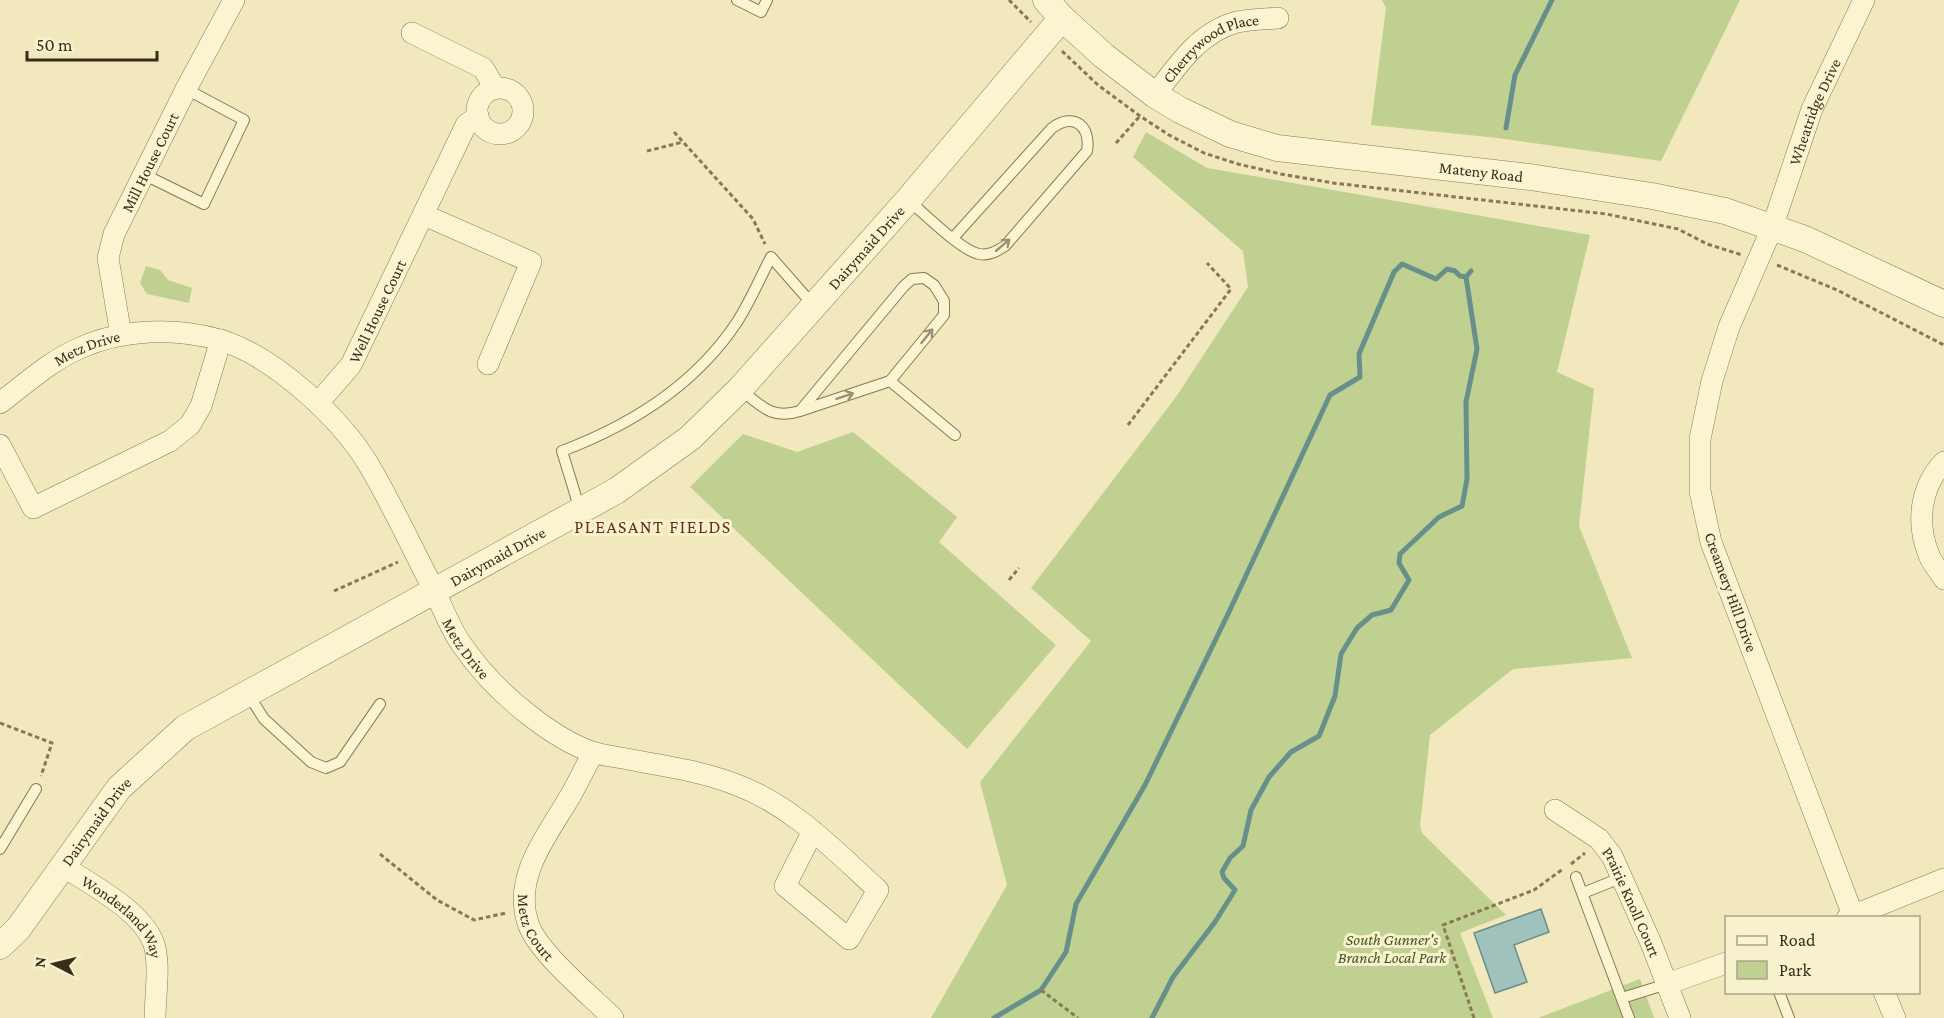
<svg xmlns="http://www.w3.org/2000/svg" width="1944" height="1018" font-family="'Crimson Pro',serif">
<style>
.green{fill:#c0d090}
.water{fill:#a1c2bc;stroke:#68908b;stroke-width:1.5}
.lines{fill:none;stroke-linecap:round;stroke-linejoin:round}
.stream{stroke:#68908b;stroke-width:5}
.service-casing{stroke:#8a7855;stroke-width:12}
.minor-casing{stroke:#8a7855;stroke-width:22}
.tertiary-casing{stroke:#8a7855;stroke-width:27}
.path{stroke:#8a7855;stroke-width:3;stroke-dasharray:4.5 3;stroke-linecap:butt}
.service{stroke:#fbf4d1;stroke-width:10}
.minor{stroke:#fbf4d1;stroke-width:21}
.tertiary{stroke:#fbf4d1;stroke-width:26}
.oneway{stroke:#9a9076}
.labels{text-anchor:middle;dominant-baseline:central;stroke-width:6;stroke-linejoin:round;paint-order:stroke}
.street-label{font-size:16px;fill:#382d1b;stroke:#f8f1cd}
.park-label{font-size:16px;font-style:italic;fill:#425620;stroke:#f8f1cd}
.neighbourhood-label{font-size:18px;letter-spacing:1.5px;fill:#683217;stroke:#f8f1cd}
</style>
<rect width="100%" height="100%" fill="#f1e8bd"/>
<g class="green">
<path d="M1382 0H1740L1661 161 1498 138 1371 125 1386 8Z"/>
<path d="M1146 132 1207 168 1590 235 1557 372 1594 389 1579 526 1632 658 1513 669 1430 735 1420 826 1422 833 1506 915 1460 933 1493 1018H931L1007 885 980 782 1091 641 1031 588 1176 397 1248 287 1243 251 1133 157Z"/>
<path d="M146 266 160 270 168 280 192 288 189 303 147 294 140 283Z"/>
<path d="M853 432 957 517 939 542 1056 645 967 749 690 487 743 434 797 452Z"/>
<path d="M1640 979 1654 1018H1538Z"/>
</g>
<path class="water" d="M1541 909 1549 932 1514 945 1527 982 1495 993 1474 933Z"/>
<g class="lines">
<g class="stream">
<path d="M1506 128 1515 75 1552 0"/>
<path d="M994 1018 1041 990 1066 952 1076 904 1145 785 1229 612 1330 395 1360 377 1359 354 1394 272 1402 264 1436 279 1447 269 1455 271 1460 276 1466 277"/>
<path d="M1152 1018 1173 977 1215 922 1235 890 1224 878 1222 872 1230 858 1243 846 1251 810 1269 777 1291 752 1319 736 1335 696 1341 654 1357 628 1372 615 1391 610 1409 580 1399 563 1400 554 1439 517 1462 506 1467 479 1466 402 1477 349 1466 277 1471 271"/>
</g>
<defs>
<g id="service">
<path d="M737 0 761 12 767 0"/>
<path d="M143 174 204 204 244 120 186 89"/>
<path d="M908 200C924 213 960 250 979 254 989 256 997 251 1005 246L1087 151C1091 126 1074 112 1052 128L953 238"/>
<path d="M890 381 955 435"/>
<path d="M740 389C761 406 772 420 800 411L890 381 944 315V301L934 285 924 278 912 279 904 286 800 411"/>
<path d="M580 510 562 451C631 425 696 384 737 322 750 302 760 278 771 257L814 306"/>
<path d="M248 694 264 719 311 762 326 768 340 762 380 704"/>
<path d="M0 849 36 789"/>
<path d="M1576 877 1629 1018"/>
<path d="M1583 893 1623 877"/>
<path d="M1779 992 1789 1018"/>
<path d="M1622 998 1667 984"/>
</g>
<g id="minor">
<path d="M412 33 483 68 495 88"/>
<circle cx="500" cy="111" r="23"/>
<path id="s1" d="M1155 95C1177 66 1199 32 1237 22 1250 19 1265 19 1278 18"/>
<path d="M424 215 531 262 488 364"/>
<path id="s2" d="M121 335 108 258 114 234 186 89 234 0"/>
<path id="s3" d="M0 403C25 384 50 361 80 348 122 329 175 327 220 340 274 356 342 419 370 467 394 508 414 552 436 594 444 611 451 630 462 645 480 671 503 695 529 715 548 730 569 744 592 752 605 756 619 757 632 760 666 766 704 772 737 785 793 806 834 850 878 890L849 939 785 886 813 831"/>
<path id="s4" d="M318 403 351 365 466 125 478 116"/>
<path d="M0 445 33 508 170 441 190 425 201 406 221 340"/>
<path d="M1944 462C1920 487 1916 523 1929 555 1932 563 1939 571 1944 579"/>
<path id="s5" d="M593 753C586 766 579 780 572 793 550 832 512 875 528 923 537 952 591 996 613 1018"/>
<path id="s6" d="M1555 810 1599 839 1612 856 1651 943 1680 1018"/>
<path id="s7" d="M63 866C91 885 147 913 155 948 160 969 155 996 155 1018"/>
<path d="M1847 918 1944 879"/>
<path id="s8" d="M1854 918 1711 542 1700 491V439L1712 381 1729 327 1772 228 1812 109 1864 0"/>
<path d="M1667 984 1726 963"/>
<path d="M1884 992 1895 1018"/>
</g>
<g id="tertiary">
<path id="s9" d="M1046 0 1062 18 1104 56 1155 95 1180 110 1230 134 1277 148 1530 177 1652 196 1725 211 1805 239 1944 304"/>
<path id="s10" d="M0 946 18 929 119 788 185 728 616 491 690 438 740 389 908 200 1062 18"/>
</g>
</defs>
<use href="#service" class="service-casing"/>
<use href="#minor" class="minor-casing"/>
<use href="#tertiary" class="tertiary-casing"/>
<g class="path">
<path d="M1009 0 1031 22"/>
<path d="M1062 51 1098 85 1140 116 1169 135 1204 153 1238 164 1281 174 1333 183 1606 214 1678 229 1707 244 1742 255"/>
<path d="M674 132 753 219 765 244"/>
<path d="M1116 143 1140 116"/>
<path d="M647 151 683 142"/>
<path d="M1777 265 1837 290 1944 345"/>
<path d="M1128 425 1231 289 1207 263"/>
<path d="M1009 580 1019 568"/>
<path d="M334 591 398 562"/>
<path d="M0 723 52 743 41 776"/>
<path d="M380 854 437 900 474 920 506 913"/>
<path d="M1571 864 1585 853"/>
<path d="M1041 990 1078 1018"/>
<path d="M1474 1018 1443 925 1534 890 1563 869"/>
</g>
<use href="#service" class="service"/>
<use href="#minor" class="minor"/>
<use href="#tertiary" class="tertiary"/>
</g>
<defs><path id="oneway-shaft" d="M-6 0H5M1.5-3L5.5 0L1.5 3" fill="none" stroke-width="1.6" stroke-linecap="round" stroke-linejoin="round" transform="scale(1.5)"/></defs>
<g class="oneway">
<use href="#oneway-shaft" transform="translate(1003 245) rotate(-40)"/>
<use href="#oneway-shaft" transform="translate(927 336) rotate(-51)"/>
<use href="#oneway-shaft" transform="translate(845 396) rotate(-18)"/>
</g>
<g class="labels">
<g class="street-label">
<text stroke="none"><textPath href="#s1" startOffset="76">Cherrywood Place</textPath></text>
<text stroke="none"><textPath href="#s8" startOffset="854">Wheatridge Drive</textPath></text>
<text stroke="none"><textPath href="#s2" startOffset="183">Mill House Court</textPath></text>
<text stroke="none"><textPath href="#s9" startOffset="484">Mateny Road</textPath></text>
<text stroke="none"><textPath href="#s10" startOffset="1130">Dairymaid Drive</textPath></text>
<text stroke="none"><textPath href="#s4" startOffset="110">Well House Court</textPath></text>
<text stroke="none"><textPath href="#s3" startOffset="104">Metz Drive</textPath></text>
<text stroke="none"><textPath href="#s10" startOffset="644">Dairymaid Drive</textPath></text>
<text transform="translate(1731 592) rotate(70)">Creamery Hill Drive</text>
<text stroke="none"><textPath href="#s3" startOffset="646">Metz Drive</textPath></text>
<text stroke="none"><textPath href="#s10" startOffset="158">Dairymaid Drive</textPath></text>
<text stroke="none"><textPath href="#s6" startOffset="124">Prairie Knoll Court</textPath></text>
<text stroke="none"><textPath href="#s7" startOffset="80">Wonderland Way</textPath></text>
<text stroke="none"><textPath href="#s5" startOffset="194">Metz Court</textPath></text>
</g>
<g class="park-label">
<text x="1392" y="939">South Gunner's<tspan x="1392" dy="18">Branch Local Park</tspan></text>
</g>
<g class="neighbourhood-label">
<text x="653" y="527">PLEASANT FIELDS</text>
</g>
</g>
<rect x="1725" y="916" width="195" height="78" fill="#f8f1cd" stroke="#aba386" stroke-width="1.5"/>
<rect x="1737" y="936" width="30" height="9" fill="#fbf4d1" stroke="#aba386" stroke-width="1.5"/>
<text x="1779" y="946" font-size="18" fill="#382d1b">Road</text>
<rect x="1737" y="961" width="30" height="18" fill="#c0d090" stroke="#aba386" stroke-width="1.5"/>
<text x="1779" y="976" font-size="18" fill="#382d1b">Park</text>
<g transform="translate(54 964) rotate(277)" stroke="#f8f1cd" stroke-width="4.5" paint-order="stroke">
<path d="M0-4.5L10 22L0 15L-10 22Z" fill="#382d1b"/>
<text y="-9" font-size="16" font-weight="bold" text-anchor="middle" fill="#382d1b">N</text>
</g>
<path d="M27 51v9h130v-9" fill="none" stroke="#382d1b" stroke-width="3"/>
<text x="36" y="51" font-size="18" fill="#382d1b" stroke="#f8f1cd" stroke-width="4.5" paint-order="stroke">50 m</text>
</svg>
